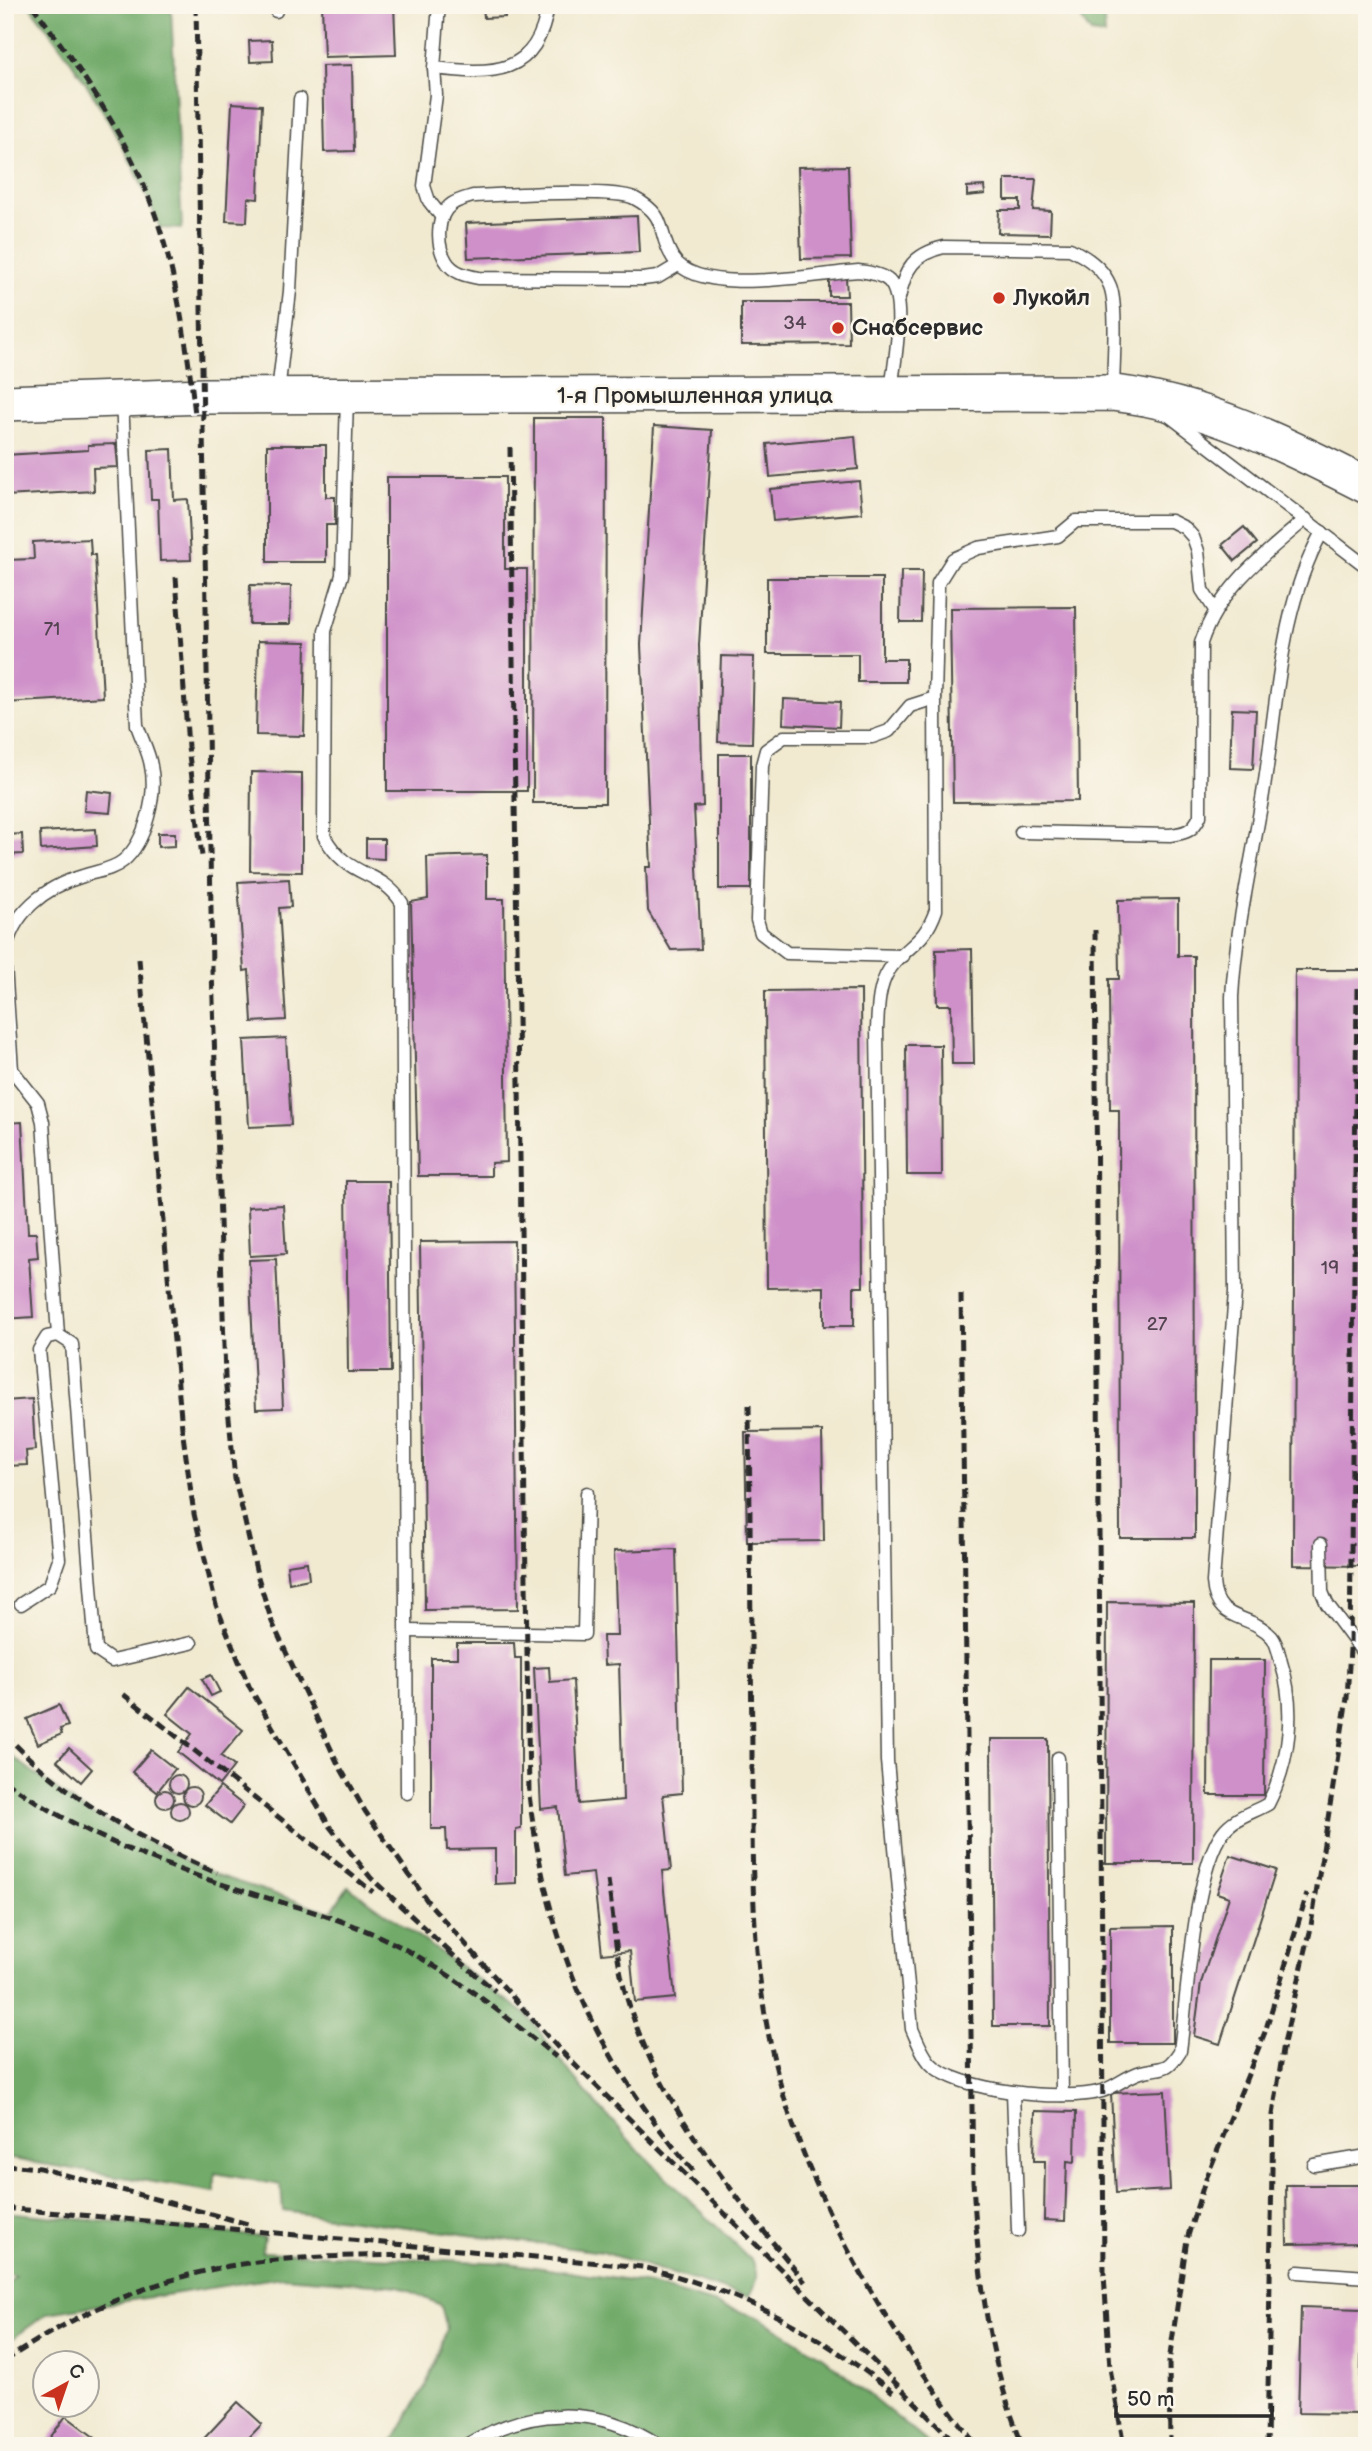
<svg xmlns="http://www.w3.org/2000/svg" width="1372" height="2451" font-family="'Balsamiq Sans',sans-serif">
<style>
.forest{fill:#71aa69;stroke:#4e6a4a;stroke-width:2}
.building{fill:#cf90c9}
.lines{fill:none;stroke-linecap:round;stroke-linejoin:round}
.lane-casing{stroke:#494844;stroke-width:15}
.secondary-casing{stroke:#494844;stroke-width:38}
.lane{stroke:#fff;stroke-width:12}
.secondary{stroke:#fff;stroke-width:35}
.rail{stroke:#2b2b2b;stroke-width:5;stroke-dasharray:10 5;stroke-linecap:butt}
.poi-dot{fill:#c8321e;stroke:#fbf7ec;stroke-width:2.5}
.labels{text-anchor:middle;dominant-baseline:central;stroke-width:5;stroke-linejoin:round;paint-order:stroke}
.number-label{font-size:19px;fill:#544452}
.poi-label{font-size:23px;font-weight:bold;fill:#2b2b2b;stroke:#fbf7ec;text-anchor:start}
.street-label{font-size:23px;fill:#2b2b2b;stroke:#fbf7ec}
</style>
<rect width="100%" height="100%" fill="#fbf7ec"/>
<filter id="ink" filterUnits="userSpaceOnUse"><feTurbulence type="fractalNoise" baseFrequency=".0143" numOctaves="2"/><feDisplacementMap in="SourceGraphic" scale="14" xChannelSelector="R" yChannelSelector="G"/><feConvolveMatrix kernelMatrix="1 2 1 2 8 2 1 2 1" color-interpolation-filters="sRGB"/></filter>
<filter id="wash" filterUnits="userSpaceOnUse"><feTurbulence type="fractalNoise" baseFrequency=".00686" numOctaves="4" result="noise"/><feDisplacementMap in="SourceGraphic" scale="28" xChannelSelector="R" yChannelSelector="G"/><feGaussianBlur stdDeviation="1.57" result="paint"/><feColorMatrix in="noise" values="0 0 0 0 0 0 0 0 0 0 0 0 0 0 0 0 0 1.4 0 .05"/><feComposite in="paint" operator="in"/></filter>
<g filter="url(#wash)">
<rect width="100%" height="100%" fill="#f1ead1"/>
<g class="forest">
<path d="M29 5 171 8 182 229 160 228C128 145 85 75 29 5Z"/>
<path d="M1078 5H1103L1105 35 1091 33 1082 20Z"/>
<path d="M5 1751 85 1811 219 1876 331 1912 348 1886 527 2015 578 2083 636 2148 750 2259C760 2274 757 2282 748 2297L602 2252 283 2211 281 2185 215 2173V2192L5 2158Z"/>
<path d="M5 2212 264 2237 262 2252 508 2263 650 2284 758 2317 823 2357 932 2446H391L426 2385 447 2329 441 2305 399 2286 282 2277 48 2313 5 2344V2287L15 2276 5 2272Z"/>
</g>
<g id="blocks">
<g class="building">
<path d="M322 5H394L396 55 324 57Z"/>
<path d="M483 5H504L505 17 484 18Z"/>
<path d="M272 40 273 61 250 62 249 41Z"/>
<path d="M352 65 354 151 324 152 322 66Z"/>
<path d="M232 103 262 105 258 199 248 198 247 222 226 221Z"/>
<path d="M848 166 851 258 801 259 798 167Z"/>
<path d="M1005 179H1036L1033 210 1051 211 1050 234 998 233 999 210H1020V200H1005Z"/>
<path d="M984 186 985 194 967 196V187Z"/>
<path d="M637 216 639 252 468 258 466 223Z"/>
<path d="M829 278H846L847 296H829Z"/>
<path d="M741 302H848L849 344 741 345Z"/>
<path d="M534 418H606L605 803H533Z"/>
<path d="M654 426 712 430 699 645 703 806 694 807 701 949 671 950 648 911 646 867H651L641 645Z"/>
<path d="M855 436 858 469 770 477 767 444Z"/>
<path d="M116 444 118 467 93 468 94 491 5 496V455L88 450V445Z"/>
<path d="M267 445H326V497H335V525H326V562H267Z"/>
<path d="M172 449 174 500 188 499 191 560 160 561 158 499H151L149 450Z"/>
<path d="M387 477H505V569H527V791H387Z"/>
<path d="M859 481 862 513 773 521 770 489Z"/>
<path d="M1244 527 1257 543 1235 561 1222 545Z"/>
<path d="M90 539 91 555H95L103 697 5 703V560L34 559 33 542Z"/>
<path d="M901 571H922L921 622H900Z"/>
<path d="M767 578H882V659H906V682H858V654H767Z"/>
<path d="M250 585 291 586 290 624H249Z"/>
<path d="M1076 607 1078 801 953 802 950 608Z"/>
<path d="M258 641 306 642 304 736 256 735Z"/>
<path d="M721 656 754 657 752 743 718 742Z"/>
<path d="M784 699 840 702 839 727 783 724Z"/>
<path d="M1232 709 1256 710 1253 769 1230 768Z"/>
<rect x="719" y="754" width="32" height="135"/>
<path d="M251 772 302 773V872L250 871Z"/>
<path d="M86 790 112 793 110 813 84 811Z"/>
<path d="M96 829 97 846 41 850 40 832Z"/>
<path d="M158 833H175V846L158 847Z"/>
<path d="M22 834 23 854 5 855V835Z"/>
<path d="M366 839H384V859L366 858Z"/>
<path d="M487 855V899H504L507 1162 491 1163V1176H418L411 902 428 899 427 857Z"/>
<path d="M289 879 291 907 279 908 286 1020 252 1022 249 970 244 971 238 882Z"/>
<path d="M1178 899V956H1194L1195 1538H1120L1119 1110H1110L1109 979H1119L1118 900Z"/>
<path d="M972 949 974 1064H952L951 1005H937L936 950Z"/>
<path d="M1295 970H1367V1630H1364V1566L1293 1565Z"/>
<path d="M861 990 863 1287H854V1326H824V1287L767 1288 765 991Z"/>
<path d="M286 1038 291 1125 249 1127 244 1040Z"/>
<path d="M906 1045H941L942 1175H907Z"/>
<path d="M22 1122 28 1233H36L38 1257 29 1258 33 1317 5 1319V1123Z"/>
<path d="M346 1181H389L391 1372H348Z"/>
<path d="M283 1205 286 1254 250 1256 248 1207Z"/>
<path d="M514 1241 518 1609 425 1610 420 1242Z"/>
<path d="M276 1259 283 1408 256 1409 249 1260Z"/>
<path d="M32 1399 35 1450 26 1451 27 1465 5 1466V1401Z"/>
<path d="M822 1431 824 1541 747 1542 745 1432Z"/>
<path d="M676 1549 682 1793 663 1795 671 1870 662 1871 675 1998 635 2002 630 1951 602 1954 593 1873 565 1876 558 1807 541 1809 534 1668 549 1667 550 1682 573 1680 579 1804 623 1800 619 1664 604 1665 603 1636H617L614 1551Z"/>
<path d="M307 1562 309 1579 289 1583 287 1565Z"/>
<path d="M1107 1602 1194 1603 1193 1863H1106Z"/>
<path d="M457 1643H514L515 1658H521V1828L516 1829V1883L495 1884V1849L447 1850 446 1829H431V1658H457Z"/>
<path d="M1209 1660H1265L1264 1795H1208Z"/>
<path d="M211 1675 220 1692 211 1696 202 1679Z"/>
<path d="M189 1687 243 1730 221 1756 234 1766 219 1785 178 1752 192 1734 167 1714Z"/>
<path d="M59 1705 68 1726 60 1729 62 1734 38 1744 27 1719Z"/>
<path d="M991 1739H1048L1050 2026H993Z"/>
<path d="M69 1748 92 1769 81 1782 57 1761Z"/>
<path d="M151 1750 175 1769 157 1792 132 1772Z"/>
<circle cx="178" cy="1784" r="9"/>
<path d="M220 1787 244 1806 230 1824 205 1805Z"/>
<circle cx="192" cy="1796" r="9"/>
<circle cx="165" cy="1799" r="9"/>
<circle cx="180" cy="1811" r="9"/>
<path d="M1230 1855 1276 1870 1220 2044 1194 2036 1201 1983 1229 1897 1217 1893Z"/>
<path d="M1173 1926V2043H1110V1927Z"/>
<path d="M1165 2091 1170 2190 1116 2193 1111 2093Z"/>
<path d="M1035 2111 1076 2112 1075 2162 1067 2161 1065 2221 1044 2220 1045 2161H1034Z"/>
<path d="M1286 2185H1367V2243L1287 2244Z"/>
<path d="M1301 2307 1362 2309 1360 2414 1298 2413Z"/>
<path d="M238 2402 262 2424 241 2446H197Z"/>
<path d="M66 2416 106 2446H44Z"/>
</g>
</g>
</g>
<g filter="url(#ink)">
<use href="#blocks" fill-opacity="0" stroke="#494844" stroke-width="2"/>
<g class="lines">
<defs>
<g id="lane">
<path d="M276 5V11"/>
<path d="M439 5 434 68 436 95 424 186 429 201 441 216"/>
<path d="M434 68C492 75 538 76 548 5"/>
<path d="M678 265 658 277 643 279 479 278C467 276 453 273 446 261 436 245 436 215 452 204 458 200 466 198 473 196 502 195 614 188 634 198 670 217 656 232 673 258 699 298 814 274 858 271 868 272 881 274 889 281 907 300 894 365 891 390"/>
<path d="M899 298C905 268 914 254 944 247L1070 249C1087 257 1103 268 1110 286 1118 306 1113 368 1113 392"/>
<path d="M278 392 290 291 300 99"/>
<path d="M347 397 342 575 325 631 324 836C348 880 380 868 402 903L407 1793"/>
<path d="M1167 414 1367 567"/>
<path d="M935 698 936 910C924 945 907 944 889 970 878 987 878 1010 877 1029L887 1761 912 2029C917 2040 922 2054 930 2063 957 2092 1065 2102 1102 2091 1115 2087 1127 2076 1141 2072 1163 2066 1166 2073 1180 2051 1187 1999 1194 1869 1223 1832 1234 1817 1252 1813 1268 1804 1290 1761 1296 1708 1281 1662 1279 1654 1277 1643 1272 1637 1249 1611 1216 1625 1213 1582L1235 1292 1232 997C1236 924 1254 853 1265 781 1278 697 1280 608 1322 532"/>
<path d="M1021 832 1170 835C1186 833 1193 831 1200 816L1201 643C1219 589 1263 555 1306 519"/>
<path d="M5 954C11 913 45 887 83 876 97 871 112 870 123 861 146 842 157 794 151 766 149 752 141 738 137 725L122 400"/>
<path d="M903 956 787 953 761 933 757 920 762 765 766 750 784 737H872L889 731 910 706 935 698 938 583 953 559 978 548 1058 536 1076 521H1171L1185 528 1193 537 1198 551 1202 590 1215 610"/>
<path d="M5 965 12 1070 38 1103 43 1122 58 1335"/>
<path d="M1321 1544 1322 1592 1327 1604 1367 1658"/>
<path d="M21 1604 50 1585 59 1559 39 1350 47 1337 58 1335 72 1344 96 1650 112 1661 191 1643"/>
<path d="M408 1631 584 1634 587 1493"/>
<path d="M1058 1758 1062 2095"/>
<path d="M1013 2092 1018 2231"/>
<path d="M1314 2165 1367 2156"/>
<path d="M1298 2272 1367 2277"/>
<path d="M465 2446C528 2407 598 2404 660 2446"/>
</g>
<path id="secondary" d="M5 403 204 396 1113 393C1203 403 1287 445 1367 486"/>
</defs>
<use href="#lane" class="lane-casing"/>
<use href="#secondary" class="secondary-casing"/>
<use href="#lane" class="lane"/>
<use href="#secondary" class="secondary"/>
<g class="rail">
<path d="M32 5C74 61 114 117 142 181 174 254 186 336 195 414"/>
<path d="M196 5 212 969 225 1377 235 1479 257 1574 272 1622 337 1762 365 1811 428 1902 560 2050 959 2446"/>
<path d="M510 447 529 1795C549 1950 594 2054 695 2173"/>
<path d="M176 577 188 747 202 856"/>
<path d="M1095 930 1104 2274 1110 2368 1124 2446"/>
<path d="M139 959 182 1428 194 1514 216 1605 249 1686 330 1827 371 1878 453 1955"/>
<path d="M961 1294 973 2181C978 2271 988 2362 1023 2446"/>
<path d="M749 1405C750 1521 751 1636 752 1752 752 1857 750 1961 775 2064 808 2199 891 2337 977 2446"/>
<path d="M123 1694 373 1892"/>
<path d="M5 1734C64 1797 138 1839 217 1873"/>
<path d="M5 1781C70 1827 140 1857 215 1882 264 1898 314 1910 362 1929 434 1958 496 2008 556 2057"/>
<path d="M608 1880C614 1921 616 1965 629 2005 663 2111 736 2197 805 2282"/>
<path d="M447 1950 495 1991"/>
<path d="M5 2165 40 2168 248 2224"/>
<path d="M5 2208 643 2267C745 2293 810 2328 893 2392"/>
<path d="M5 2361C78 2311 168 2272 257 2262 315 2255 374 2256 433 2255"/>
<path d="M1170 2446 1169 2362 1187 2239 1204 2184 1265 2032 1307 1894"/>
<path d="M1267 2446 1273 2115 1284 2043 1310 1932 1347 1698 1350 1649 1357 988"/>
</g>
</g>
</g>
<g class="poi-dot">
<circle cx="999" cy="298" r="7"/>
<circle cx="838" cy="328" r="7"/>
</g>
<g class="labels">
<g class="number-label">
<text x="795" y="323">34</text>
<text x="52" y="629">71</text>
<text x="1330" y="1268">19</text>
<text x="1157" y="1324">27</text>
</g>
<g class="poi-label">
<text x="1013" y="298">Лукойл</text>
<text x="852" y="328">Снабсервис</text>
</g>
<g class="street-label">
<text x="695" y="396">1-я Промышленная улица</text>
</g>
</g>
<rect width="1372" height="2451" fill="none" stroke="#fbf7ec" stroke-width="28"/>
<g transform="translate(66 2384) rotate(40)"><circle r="33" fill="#fbf7ec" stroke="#a8a59f" stroke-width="2"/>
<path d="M0-5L12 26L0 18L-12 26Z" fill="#c8321e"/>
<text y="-10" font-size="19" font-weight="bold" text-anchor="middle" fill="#2b2b2b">С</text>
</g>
<path d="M1116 2406v10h156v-10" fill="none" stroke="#2b2b2b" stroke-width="3.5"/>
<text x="1127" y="2406" font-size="21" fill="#2b2b2b" stroke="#fbf7ec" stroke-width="5" paint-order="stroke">50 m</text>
</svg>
